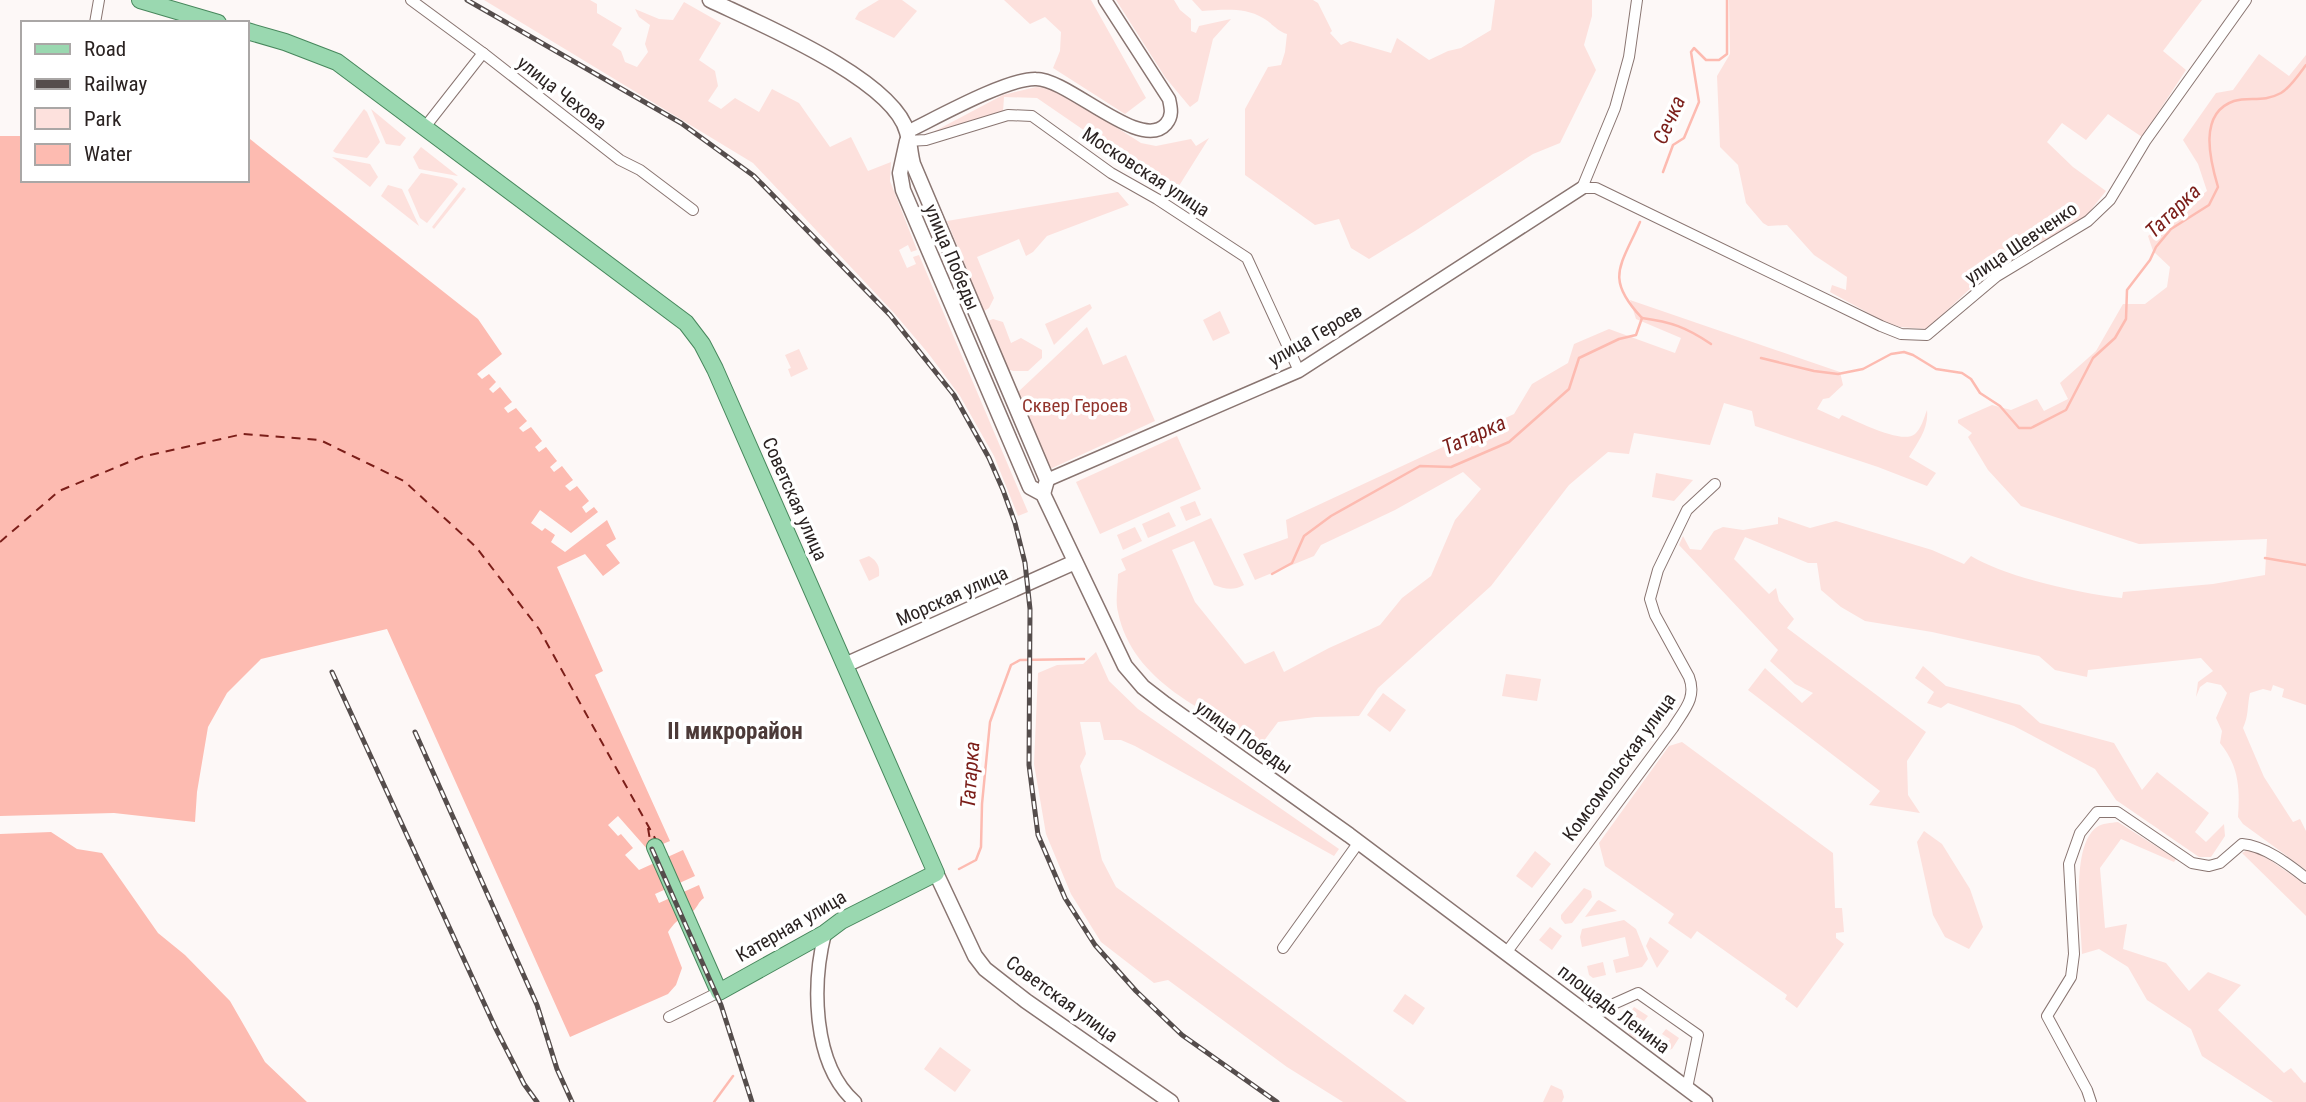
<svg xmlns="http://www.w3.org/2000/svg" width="2306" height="1102" font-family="'Roboto Condensed',sans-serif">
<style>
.green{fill:#fde1dd}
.water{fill:#fdbbb1}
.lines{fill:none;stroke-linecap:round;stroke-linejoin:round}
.stream{stroke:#fdbbb1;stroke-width:2.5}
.ferry{stroke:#7b1e19;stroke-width:2;stroke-dasharray:9 7;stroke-linecap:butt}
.minor-casing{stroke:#897571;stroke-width:12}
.tertiary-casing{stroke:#897571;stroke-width:15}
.secondary-casing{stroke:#897571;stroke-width:17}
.primary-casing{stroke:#47875c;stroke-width:18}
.minor{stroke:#fff;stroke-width:10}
.tertiary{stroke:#fff;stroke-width:12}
.secondary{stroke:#fff;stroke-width:14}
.primary{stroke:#9ad8b0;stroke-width:16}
.rail-casing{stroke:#554d4c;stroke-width:5}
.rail{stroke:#fff;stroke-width:2.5;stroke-dasharray:8;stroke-linecap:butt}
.labels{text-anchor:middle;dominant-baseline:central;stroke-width:7;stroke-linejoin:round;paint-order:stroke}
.street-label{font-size:19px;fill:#2a2221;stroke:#fff}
.park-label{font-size:19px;fill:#92342c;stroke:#fff}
.water-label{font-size:21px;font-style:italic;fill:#7b1e19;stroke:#fff}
.quarter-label{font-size:23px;font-weight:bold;fill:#4c3a38;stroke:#fff}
</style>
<rect width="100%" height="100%" fill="#fdf8f7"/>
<g class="green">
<path d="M484 0H590L597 4V13L622 28 612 45 621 51 625 62 637 67 648 52 645 44 650 25 639 17 635 9 659 19 673 20 684 2 721 23 699 60 715 71 718 86 708 101 721 109 735 98 759 112 772 89 799 103 830 147 851 137 868 171 891 162 890 181 917 250 911 252 908 245 899 250 907 268 916 264 913 257 919 255 1028 512 1018 516 994 456 960 396 928 353 894 313 753 163Z"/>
<path d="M879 0H902L917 11 894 38 855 19 859 12Z"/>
<path d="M1004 0H1091L1146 98 1125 114 1053 68 1060 51 1061 32 1045 17 1030 24Z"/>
<path d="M1116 0H1174L1180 10 1191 19V31L1196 33 1199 26 1231 19 1213 39 1198 101 1190 107 1165 77Z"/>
<path d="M1192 0H1313L1318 3 1332 31 1330 33 1341 45 1350 41 1391 53 1397 38 1429 60 1448 51 1461 48 1491 30 1495 0H1592V16L1584 45 1596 70 1560 143 1533 154 1415 231 1369 259 1351 248 1339 219 1315 225 1245 175V109L1268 67 1281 65 1285 52 1287 34C1277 31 1272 23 1263 18 1244 7 1223 10 1202 11Z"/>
<path d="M1729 0H2202L2163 51 2186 70 2142 137 2108 114 2086 140 2062 123 2047 142 2073 167 2106 191 2086 216 1973 286 1927 329 1900 327 1883 321 1830 292 1832 285 1846 290 1847 277 1814 255 1787 225 1768 226 1763 223 1746 203 1738 165 1720 147 1717 76 1730 54Z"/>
<path d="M2259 54 2289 76 2306 55V705L2282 697 2284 689 2273 685 2271 691 2263 689 2250 693C2247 706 2249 715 2243 728L2264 777 2293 822 2300 819 2306 831V870L2243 824 2238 817C2240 789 2239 766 2220 743L2222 731 2216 718 2227 693 2221 685 2207 682 2200 687 2196 697 2198 682 2213 671 2201 658 2088 670 2087 677 2055 670 2039 656 1932 632 1865 621 1841 607 1821 590 1817 563H1808L1745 537 1734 559 1769 594 1776 588 1779 601 1794 619 1787 628 1926 732 1907 761 1908 795 1920 813 1869 805 1880 791 1748 690 1765 668 1802 703 1813 693 1795 684 1770 661 1778 650 1679 545 1683 536 1690 549 1701 550 1714 531 1723 527 1743 530 1778 524V517L1810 528 1836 521 1932 550 1964 564 1971 556C2006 577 2081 594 2122 598L2123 592 2213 584 2265 575 2267 539 2139 544 2021 506 1988 470 1968 437 1972 433 1958 423V420L1992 405 2011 410 2037 399 2044 411 2068 399 2060 383 2096 351 2123 304H2145L2167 287 2170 267 2153 251 2148 236 2207 191 2198 164 2183 140 2216 93 2233 90Z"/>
<path d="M1036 87 1048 88 1067 96 1141 143 1156 146 1191 139 1196 146 1209 138 1177 189 1120 155 1037 98 1004 97 1003 112 934 134 935 131 1003 95Z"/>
<path d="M364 109 367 112 380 142 367 158 336 153 333 151Z"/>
<path d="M371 109 406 138 400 146 386 144Z"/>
<path d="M421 147 458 176 419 169 413 157Z"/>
<path d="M332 157 370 164 378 177 370 187Z"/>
<path d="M421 173 452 179 458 184 427 223 420 218 408 190Z"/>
<path d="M388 185 402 189 419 226 381 196Z"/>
<path d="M463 187 466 189 434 229 432 227Z"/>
<path d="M1118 192 1129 205 1047 236 1033 252 1026 256 1019 239 977 257 994 298 989 308 984 311 947 221Z"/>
<path d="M1630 300 1840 372 1843 385 1829 398 1823 399 1817 409 1839 419 1842 415C1857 421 1902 445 1915 434 1921 429 1924 418 1927 410 1929 428 1918 442 1909 457L1936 473 1927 486 1878 467 1755 426 1752 411 1724 403 1710 445 1634 433 1629 454 1608 452 1569 485 1491 586 1378 688 1359 716 1315 717 1278 722 1263 742C1207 713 1132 682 1118 612 1115 601 1118 586 1118 574L1126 570 1121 559 1211 518 1244 585C1233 591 1225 589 1214 585L1194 541 1172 550 1195 602 1245 664 1274 651 1284 672 1329 648 1380 625 1402 598 1431 576 1455 520 1481 489 1463 472 1395 510 1321 545 1314 556 1255 580 1243 554 1288 538 1286 520 1514 414 1532 384 1568 363 1574 344 1609 329 1675 353 1681 338 1636 319Z"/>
<path d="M1090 304 1092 308 1054 345 1045 324Z"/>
<path d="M1220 311 1230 333 1213 341 1203 320Z"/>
<path d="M993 319 1003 322 1011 343 1021 338 1042 350V358L1028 371H1013L1007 369 988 321Z"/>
<path d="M1087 327 1103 365 1126 355 1155 421 1050 469 1017 393Z"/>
<path d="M799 349 808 369 791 377 788 369 791 368 785 355Z"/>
<path d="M1177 436 1201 489 1100 534 1076 482Z"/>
<path d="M1656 473 1693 480 1674 501 1652 497Z"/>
<path d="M1195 501 1201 515 1186 521 1180 507Z"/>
<path d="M1169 512 1176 526 1148 538 1142 524Z"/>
<path d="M1135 527 1142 541 1123 550 1117 535Z"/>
<path d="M869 556C877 561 880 566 879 576L869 581 859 560Z"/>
<path d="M1096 652 1109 681 1138 709 1339 849 1334 856 1135 746 1121 740H1104L1100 722H1080L1086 754 1080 766 1102 860 1116 887 1407 1102H1343L1287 1067 1168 980 1154 983 1101 942 1071 894 1046 834 1034 764 1038 673 1057 665 1083 664Z"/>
<path d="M1923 666 1946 686 2020 705 2040 723 2114 743 2142 790 2157 772 2209 813 2195 832 2206 842 2224 824 2225 836 2211 857H2199L2116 800 2095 769 2014 726 1948 703 1941 708 1927 703 1934 692 1915 678Z"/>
<path d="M1506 674 1541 679 1537 701 1502 696Z"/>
<path d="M1383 693 1406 710 1390 732 1367 715Z"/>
<path d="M1682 742 1833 853 1835 908H1842L1844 932 1836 933V938L1844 944 1797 1008 1785 999 1787 995 1697 931 1691 939 1668 923 1674 914 1605 866 1599 843 1669 746Z"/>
<path d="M2118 822 2176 859 2174 862 2121 839 2100 868 2105 928 2127 924 2123 949 2166 963 2189 991 2208 972 2241 985 2218 1010 2284 1073 2291 1068 2304 1083 2306 1082V1102H2273L2202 1056 2191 1029 2147 1000 2128 967 2099 949 2082 954C2081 924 2070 846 2097 827 2102 823 2111 823 2118 822Z"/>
<path d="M1924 831 1942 844 1970 889 1983 927 1969 949 1945 937 1933 915 1917 842Z"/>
<path d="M2249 849 2270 860 2306 885V916L2242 853Z"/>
<path d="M1535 851 1551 864 1532 888 1516 876Z"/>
<path d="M1584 888 1591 891 1592 897 1572 923 1565 924 1561 919V915Z"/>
<path d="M1599 900 1617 911 1585 917 1597 901Z"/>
<path d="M1624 920 1636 929 1648 959 1642 967 1616 973 1613 960 1629 956 1625 937 1582 947 1580 937 1582 929Z"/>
<path d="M1550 927 1562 936 1552 950 1539 940Z"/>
<path d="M1650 937 1669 951 1657 968 1646 946Z"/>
<path d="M1603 962 1606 975 1593 978 1589 975 1587 966Z"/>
<path d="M1405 994 1425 1008 1413 1025 1393 1011Z"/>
<path d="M1634 1007 1648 1016 1644 1021 1637 1017 1632 1025 1641 1032 1636 1039 1629 1034 1626 1018Z"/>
<path d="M1666 1029 1679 1038 1672 1049 1657 1053 1649 1047 1653 1040 1664 1047 1670 1039 1662 1034Z"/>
<path d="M940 1047 971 1070 955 1092 924 1069Z"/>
<path d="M1551 1085 1562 1090 1564 1097 1562 1102H1543Z"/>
</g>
<g class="water">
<path d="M0 136H23V180H247V139H250L478 319 502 354 477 374 482 379 489 374 496 382 489 389 493 393 500 387 512 402 504 408 508 413 516 408 527 421 519 428 523 432 531 427 542 441 535 447 539 452 546 447 557 461 550 467 554 472 562 466 573 480 565 486 570 491 577 486 589 501 582 507 586 513 594 507 598 512 571 533 540 510 531 523 542 531 545 528 555 535 551 542 565 552 607 520 616 539 606 545 620 563 603 576 585 554 557 567 603 671 595 675 670 841 648 850 618 816 608 825 618 836 621 834 633 848 625 855 639 870 683 850 695 876 655 894 659 903 699 885 704 898C698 902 698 907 692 912 679 920 678 918 668 932L682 968 676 985 668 994 570 1037 387 629 261 659 227 693 208 727 197 792 195 822 114 813 0 816Z"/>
<path d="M51 832 77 849 102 853 158 933 185 955 230 1001 265 1062 307 1102H0V834Z"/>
</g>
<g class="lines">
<g class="stream">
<path d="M1663 172 1673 145 1684 138 1699 102 1691 52 1694 48 1706 60H1719L1727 54V0"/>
<path d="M1640 222C1621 266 1604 278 1642 318"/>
<path d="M1642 318C1671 322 1686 327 1711 344"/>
<path d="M1761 358 1814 371 1838 374 1863 369 1891 354 1904 352 1913 355 1936 369 1962 373 1971 379 1980 393 2000 406 2019 428H2031L2066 410 2093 358 2115 338 2126 319 2127 290 2150 260 2156 247 2171 229 2209 205 2218 187C2210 160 2198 113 2234 101 2249 96 2263 103 2281 93 2290 88 2300 73 2306 65"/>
<path d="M2265 558 2306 565"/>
<path d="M1272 574 1292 563 1304 536 1331 516 1420 466 1451 467 1509 442 1569 389 1579 358 1619 339 1636 335 1642 318"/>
<path d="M959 869 976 860 981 847 982 804 990 722 1011 665 1020 660 1084 659"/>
<path d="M714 1102 733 1076"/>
</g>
<g class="ferry">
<path d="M0 542 59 491 141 457 243 434 320 440 404 481 476 547 539 629 656 840"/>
<path d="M648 828 650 840"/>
</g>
<defs>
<g id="minor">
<path d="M411 0 483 53 620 160 640 170 693 210"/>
<path d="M1637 0 1629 57 1615 108 1582 188H1596L1881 326 1901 334 1927 335 1997 276 2088 221 2110 200 2146 140 2246 0"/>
<path d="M95 23 99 0"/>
<path d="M425 127 483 53"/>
<path d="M907 141 926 140 1008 115 1032 116 1111 173 1157 199 1247 258 1299 371"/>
<path d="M1283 948 1359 842"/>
<path d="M1506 953 1673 728C1684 710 1697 698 1689 677L1655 615 1650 599 1658 570 1687 510 1715 484"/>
<path d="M1589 1015 1638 993 1698 1035 1687 1088"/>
<path d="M669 1017 719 992"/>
<path d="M2091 1102 2087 1090 2047 1016 2071 977 2074 954 2069 864 2080 833 2097 812H2117L2192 863 2209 866 2220 863 2242 844C2265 846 2288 864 2306 878"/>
</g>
<g id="tertiary">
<path d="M907 132C936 118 1007 78 1036 79 1069 79 1141 153 1166 124 1173 116 1171 108 1169 99L1105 0"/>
<path d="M1047 480 1299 371 1582 188"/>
<path d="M825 933C812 984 812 1064 855 1102"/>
</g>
<g id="secondary">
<path d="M710 0C758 23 893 79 907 132 910 142 910 153 913 164L1047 480 1043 494"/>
<path d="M907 141 900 173 903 190 1030 487 1043 494 1125 666 1143 687 1165 704 1349 835 1705 1102"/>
<path d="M845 665 1075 562"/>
<path d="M936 873 975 956 985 969 1026 1001 1171 1102"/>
</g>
<g id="primary">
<path d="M140 0 218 23"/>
<path d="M247 31 285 42 337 62 686 323 702 344 715 369 936 873 841 921 825 933 719 992 655 847"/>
</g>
</defs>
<use href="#minor" class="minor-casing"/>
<use href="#tertiary" class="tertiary-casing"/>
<use href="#secondary" class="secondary-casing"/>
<use href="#primary" class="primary-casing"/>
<use href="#minor" class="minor"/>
<use href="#tertiary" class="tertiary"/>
<use href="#secondary" class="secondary"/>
<use href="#primary" class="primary"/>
<defs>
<g id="rail">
<path d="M467 0 681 123 754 176 890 315 954 395 989 458 1003 490 1015 523 1025 563 1030 609 1029 765 1038 835 1065 898 1095 945 1136 991 1182 1035 1277 1102"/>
<path d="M332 672 495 1027 524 1084 537 1102"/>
<path d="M415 732 537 1005 557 1069 572 1102"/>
<path d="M652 849 721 1005 752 1102"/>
</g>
</defs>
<use href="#rail" class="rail-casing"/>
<use href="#rail" class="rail"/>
</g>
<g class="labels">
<g class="street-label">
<text transform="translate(562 93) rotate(38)">улица Чехова</text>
<text transform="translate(1146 172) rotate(33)">Московская улица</text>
<text transform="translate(2021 243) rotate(-34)">улица Шевченко</text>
<text transform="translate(952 257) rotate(67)">улица Победы</text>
<text transform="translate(1315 335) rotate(-30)">улица Героев</text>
<text transform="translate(795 499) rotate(66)">Советская улица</text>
<text transform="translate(952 596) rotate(-24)">Морская улица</text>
<text transform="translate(1244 737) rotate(35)">улица Победы</text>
<text transform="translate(1619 767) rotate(-54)">Комсомольская улица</text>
<text transform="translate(791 926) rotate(-30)">Катерная улица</text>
<text transform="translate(1062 999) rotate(36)">Советская улица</text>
<text transform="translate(1614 1009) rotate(37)">площадь Ленина</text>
</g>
<g class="park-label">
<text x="1075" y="405">Сквер Героев</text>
</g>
<g class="water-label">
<text transform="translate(1669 120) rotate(-66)">Сечка</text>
<text transform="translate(2173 211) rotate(-44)">Татарка</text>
<text transform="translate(1474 435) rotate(-24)">Татарка</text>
<text transform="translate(970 775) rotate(-86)">Татарка</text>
</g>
<g class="quarter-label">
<text x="735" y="731">II микрорайон</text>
</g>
</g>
<rect x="21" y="21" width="228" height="161" fill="#ffffff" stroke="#aaa7a6" stroke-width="2"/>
<rect x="35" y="44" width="35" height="10" fill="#9ad8b0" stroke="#aaa7a6" stroke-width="2"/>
<text x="84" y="56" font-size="21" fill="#2a2221">Road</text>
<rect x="35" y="79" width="35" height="10" fill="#554d4c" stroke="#aaa7a6" stroke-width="2"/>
<text x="84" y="91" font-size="21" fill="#2a2221">Railway</text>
<rect x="35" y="108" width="35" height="21" fill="#fde1dd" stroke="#aaa7a6" stroke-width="2"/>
<text x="84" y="126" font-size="21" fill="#2a2221">Park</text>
<rect x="35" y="144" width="35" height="21" fill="#fdbbb1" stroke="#aaa7a6" stroke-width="2"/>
<text x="84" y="161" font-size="21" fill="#2a2221">Water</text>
</svg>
